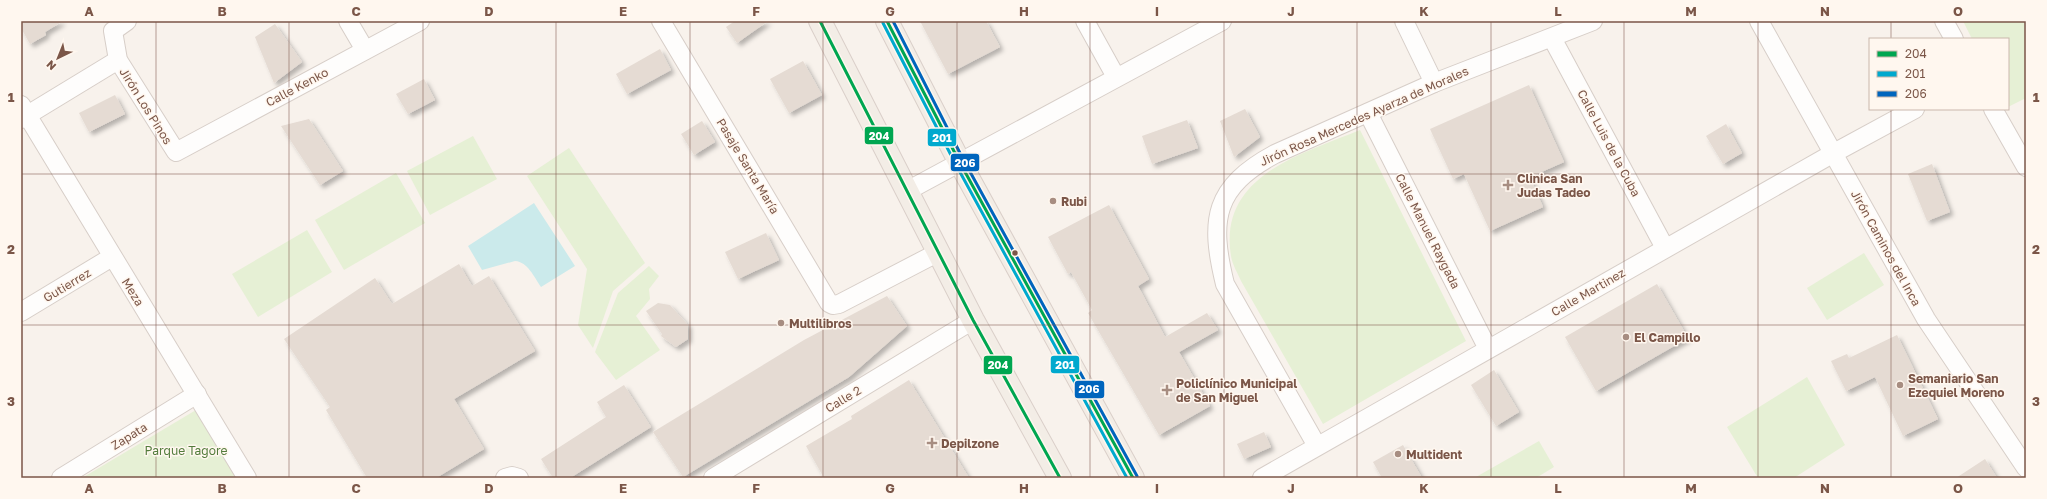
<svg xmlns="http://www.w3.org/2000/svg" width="2047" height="499" font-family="'Golos Text',sans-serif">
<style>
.green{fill:#e6f0d5}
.water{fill:#cbeaeb}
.building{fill:#e5dbd3;filter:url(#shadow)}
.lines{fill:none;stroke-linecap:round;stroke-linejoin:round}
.street-casing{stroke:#d7cec8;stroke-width:20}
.primary-casing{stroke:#dacfc9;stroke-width:24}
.street{stroke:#fefdfc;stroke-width:18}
.primary{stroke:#f3ede6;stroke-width:22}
.bus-1-casing{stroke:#fff7ef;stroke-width:6}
.bus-2-casing{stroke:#fff7ef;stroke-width:6}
.bus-3-casing{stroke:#fff7ef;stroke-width:6}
.bus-1{stroke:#00a651;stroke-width:3}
.bus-2{stroke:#00a9ce;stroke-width:3}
.bus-3{stroke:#0065bd;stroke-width:3}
.grid{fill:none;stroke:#7b5648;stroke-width:1;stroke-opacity:0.55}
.poi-dot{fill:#a78d81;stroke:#fff7ef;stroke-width:1.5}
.bus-dot{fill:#7b5648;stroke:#fff7ef;stroke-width:1.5}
.labels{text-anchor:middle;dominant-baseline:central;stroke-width:3;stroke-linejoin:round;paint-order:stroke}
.street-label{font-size:12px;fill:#7b5648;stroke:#fff7ef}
.poi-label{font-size:12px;font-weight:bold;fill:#7b5648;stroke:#fff7ef;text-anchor:start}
.park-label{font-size:12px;fill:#537c3c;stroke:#fff7ef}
.line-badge{stroke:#fff7ef;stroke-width:1.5}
.badge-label{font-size:11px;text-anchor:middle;font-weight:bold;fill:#fff}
.neatline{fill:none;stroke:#7b5648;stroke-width:1.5}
.grid-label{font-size:13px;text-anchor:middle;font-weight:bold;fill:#7b5648}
</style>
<defs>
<filter id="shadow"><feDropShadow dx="3.5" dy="3.5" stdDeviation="2" flood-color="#0004"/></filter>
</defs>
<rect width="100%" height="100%" fill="#f8f2ec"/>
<g class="green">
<path d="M1963 21H2026V98L2008 107V39H1972Z"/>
<path d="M1360 130 1466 341 1323 424 1241 281C1238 274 1232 264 1231 256 1218 175 1302 154 1360 130Z"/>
<path d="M473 136 497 179 430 215 407 171Z"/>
<path d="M569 148 645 263 613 291 593 348 578 325 587 269 527 176Z"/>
<path d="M396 173 425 223 344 270 315 220Z"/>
<path d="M307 230 332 272 258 317 232 274Z"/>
<path d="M1864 253 1884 285 1827 320 1807 288Z"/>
<path d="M649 266 659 276 649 289 650 299 636 316 660 350 616 380 595 352 618 293Z"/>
<path d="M1807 377 1845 445 1794 478H1758L1727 427Z"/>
<path d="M196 410 236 478H82Z"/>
<path d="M1539 441 1554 467 1536 478 1476 477Z"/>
</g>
<path class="water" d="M534 203 575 266 541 287C534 277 528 262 515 261L482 270 468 246Z"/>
<g class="building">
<path d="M21 21H63L45 32 46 35 30 44 21 28Z"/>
<path d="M735 21H768L737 43 726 27Z"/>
<path d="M920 21H986L1000 47 948 74Z"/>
<path d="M275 24 302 62 274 83 255 37Z"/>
<path d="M660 49 671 70 627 94 616 74Z"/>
<path d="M803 61 822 95 789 113 770 79Z"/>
<path d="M424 79 435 100 408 114 396 94Z"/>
<path d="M1529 85 1564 162 1530 177 1543 207 1490 231 1464 174 1453 179 1430 129Z"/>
<path d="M115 95 125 114 89 132 79 113Z"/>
<path d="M1245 109 1260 137 1234 157 1220 121Z"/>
<path d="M309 119 343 171 320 185 281 126Z"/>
<path d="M1187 120 1198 148 1152 164 1142 136Z"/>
<path d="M702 121 715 142 694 155 681 134Z"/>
<path d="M1726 124 1742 153 1723 164 1706 136Z"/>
<path d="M1932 164 1950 212 1927 221 1908 174Z"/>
<path d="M1109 205 1149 279 1138 286 1165 337 1207 313 1218 330 1179 352 1210 406 1159 435 1088 313 1092 310 1071 272 1068 274 1048 237Z"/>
<path d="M766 233 779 260 738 279 725 252Z"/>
<path d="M459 264 472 286 489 276 535 351 454 399 484 449 436 478H367L326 410 330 407 284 339 375 278 392 304Z"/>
<path d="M1657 284 1688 338 1596 391 1565 337Z"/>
<path d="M887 296 907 326 849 377 683 477 653 432 804 340Z"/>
<path d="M658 303 670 305 688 325V339L676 347 661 336 662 334 646 311Z"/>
<path d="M1897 335 1938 419 1903 436 1875 377 1846 391 1831 361 1847 354 1849 358Z"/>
<path d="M1494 370 1519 412 1496 426 1471 385Z"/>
<path d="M909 380 969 478H824L806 446 852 419 851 416Z"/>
<path d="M624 385 651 427 570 478H553L541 459 606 417 597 402Z"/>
<path d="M1264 432 1271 447 1244 459 1237 444Z"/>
<path d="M1403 445 1422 478H1382L1373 462Z"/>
<path d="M1985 459 1997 478H1956Z"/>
</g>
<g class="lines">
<defs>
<g id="street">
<path d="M127 21 113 31 118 60 176 152 420 21"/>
<path d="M348 21 365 50"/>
<path d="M661 21 829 303 833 305 839 304 939 252"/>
<path d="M1085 21 1116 77"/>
<path d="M1404 21 1434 83"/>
<path d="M1759 21 1926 319 2026 468"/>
<path d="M1944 21 1954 39"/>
<path d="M1552 38 1665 248"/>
<path d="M21 105 247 478"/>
<path d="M1993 109 2026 167"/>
<path d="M1368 113 1488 349"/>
<path d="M21 119 118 60"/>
<path d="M907 191 1222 21"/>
<path d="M21 312 112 257"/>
<path d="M1317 446 1225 284C1209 219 1214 187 1275 154L1434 83 1593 21"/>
<path d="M61 478 197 394"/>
<path d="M505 478 512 476 519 478"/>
<path d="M713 478 973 320"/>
<path d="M1262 478 1832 154 1915 109"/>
</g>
<g id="primary">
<path d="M820 21 973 320 1060 478"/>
<path d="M887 21 959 161 1133 478"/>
</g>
</defs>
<use href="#street" class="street-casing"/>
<use href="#primary" class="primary-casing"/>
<use href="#street" class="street"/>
<use href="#primary" class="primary"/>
<defs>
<g id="bus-1">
<path d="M820 21 973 320 1060 478"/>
<path d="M887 21 959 161 1133 478"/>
</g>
<path id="bus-2" d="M883 23 955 163 1127 478"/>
<path id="bus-3" d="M893 21 963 159 1137 476"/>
</defs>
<use href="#bus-1" class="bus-1-casing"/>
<use href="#bus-2" class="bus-2-casing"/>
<use href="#bus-3" class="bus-3-casing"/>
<use href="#bus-1" class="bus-1"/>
<use href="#bus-2" class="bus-2"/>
<use href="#bus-3" class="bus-3"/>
</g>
<path class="grid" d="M156 21V478M289 21V478M423 21V478M556 21V478M690 21V478M823 21V478M957 21V478M1090 21V478M1224 21V478M1357 21V478M1491 21V478M1624 21V478M1758 21V478M1891 21V39M1891 109V478M21 174H2026M21 325H2026"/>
<g class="poi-dot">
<path d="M1506 179h4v4h4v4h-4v4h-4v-4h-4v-4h4z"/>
<circle cx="1053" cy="201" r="4"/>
<circle cx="781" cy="323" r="4"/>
<circle cx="1626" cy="337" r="4"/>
<circle cx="1900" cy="385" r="4"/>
<path d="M1165 384h4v4h4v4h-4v4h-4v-4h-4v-4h4z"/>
<path d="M930 437h4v4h4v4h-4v4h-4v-4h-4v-4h4z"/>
<circle cx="1398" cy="454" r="4"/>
</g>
<circle class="bus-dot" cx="1015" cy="253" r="3.5"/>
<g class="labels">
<g class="street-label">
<text transform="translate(297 87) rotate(-28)">Calle Kenko</text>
<text transform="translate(146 106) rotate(58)">Jirón Los Pinos</text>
<text transform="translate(1364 116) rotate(-24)">Jirón Rosa Mercedes Ayarza de Morales</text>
<text transform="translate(1609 143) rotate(62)">Calle Luis de la Cuba</text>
<text transform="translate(748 166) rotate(59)">Pasaje Santa María</text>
<text transform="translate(1428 231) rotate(63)">Calle Manuel Raygada</text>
<text transform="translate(1886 248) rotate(61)">Jirón Caminos del Inca</text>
<text transform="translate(67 285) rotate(-31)">Gutierrez</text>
<text transform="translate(133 292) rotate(58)">Meza</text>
<text transform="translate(1588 292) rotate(-30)">Calle Martinez</text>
<text transform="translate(843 399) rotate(-31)">Calle 2</text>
<text transform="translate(129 436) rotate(-32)">Zapata</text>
</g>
<g class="poi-label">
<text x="1517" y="178">Clinica San<tspan x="1517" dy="14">Judas Tadeo</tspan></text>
<text x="1061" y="201">Rubi</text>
<text x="789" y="323">Multilibros</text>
<text x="1634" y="337">El Campillo</text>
<text x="1908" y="378">Semaniario San<tspan x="1908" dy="14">Ezequiel Moreno</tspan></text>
<text x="1176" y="383">Policlínico Municipal<tspan x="1176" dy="14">de San Miguel</tspan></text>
<text x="941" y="443">Depilzone</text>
<text x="1406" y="454">Multident</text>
</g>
<g class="park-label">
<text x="186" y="450">Parque Tagore</text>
</g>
</g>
<g class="line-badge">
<rect x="864" y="126" width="30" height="19" rx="4" fill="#00a651"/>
<rect x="927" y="128" width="30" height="19" rx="4" fill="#00a9ce"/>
<rect x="950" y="153" width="30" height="19" rx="4" fill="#0065bd"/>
<rect x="1050" y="355" width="30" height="19" rx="4" fill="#00a9ce"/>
<rect x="983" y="355" width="30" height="20" rx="4" fill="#00a651"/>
<rect x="1074" y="380" width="31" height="19" rx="4" fill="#0065bd"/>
</g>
<g class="badge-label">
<text x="879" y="140">204</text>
<text x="942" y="142">201</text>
<text x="965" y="167">206</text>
<text x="1065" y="369">201</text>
<text x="998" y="369">204</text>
<text x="1089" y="393">206</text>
</g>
<rect width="2047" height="499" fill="none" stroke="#fff7ef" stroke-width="44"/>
<rect x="1869" y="38" width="140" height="72" fill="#fff7ef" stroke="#cab7ac"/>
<rect x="1877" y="51" width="20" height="6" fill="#00a651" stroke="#cab7ac"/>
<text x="1905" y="58" font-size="12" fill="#7b5648">204</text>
<rect x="1877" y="71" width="20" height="6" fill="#00a9ce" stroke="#cab7ac"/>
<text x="1905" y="78" font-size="12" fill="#7b5648">201</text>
<rect x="1877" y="91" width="20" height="6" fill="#0065bd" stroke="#cab7ac"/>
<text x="1905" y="98" font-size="12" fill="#7b5648">206</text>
<g transform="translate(58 58) rotate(223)" stroke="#fff7ef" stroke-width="3" paint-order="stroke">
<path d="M0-3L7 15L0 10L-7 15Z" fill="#7b5648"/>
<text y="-6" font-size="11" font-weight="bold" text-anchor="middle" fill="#7b5648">N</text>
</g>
<rect x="22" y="22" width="2003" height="455" class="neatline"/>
<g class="grid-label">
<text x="89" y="16">A</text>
<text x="222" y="16">B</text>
<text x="356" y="16">C</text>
<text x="489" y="16">D</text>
<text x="623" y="16">E</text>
<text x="756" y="16">F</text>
<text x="890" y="16">G</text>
<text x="1024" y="16">H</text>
<text x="1157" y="16">I</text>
<text x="1291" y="16">J</text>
<text x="1424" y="16">K</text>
<text x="1558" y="16">L</text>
<text x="1691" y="16">M</text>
<text x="1825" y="16">N</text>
<text x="1958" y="16">O</text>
<text x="11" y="102">1</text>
<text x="2036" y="102">1</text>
<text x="11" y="254">2</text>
<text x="2036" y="254">2</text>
<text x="11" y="406">3</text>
<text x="2036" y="406">3</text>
<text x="89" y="493">A</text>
<text x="222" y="493">B</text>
<text x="356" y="493">C</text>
<text x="489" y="493">D</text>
<text x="623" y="493">E</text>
<text x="756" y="493">F</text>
<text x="890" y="493">G</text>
<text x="1024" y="493">H</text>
<text x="1157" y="493">I</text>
<text x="1291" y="493">J</text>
<text x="1424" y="493">K</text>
<text x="1558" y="493">L</text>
<text x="1691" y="493">M</text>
<text x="1825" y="493">N</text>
<text x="1958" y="493">O</text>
</g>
</svg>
